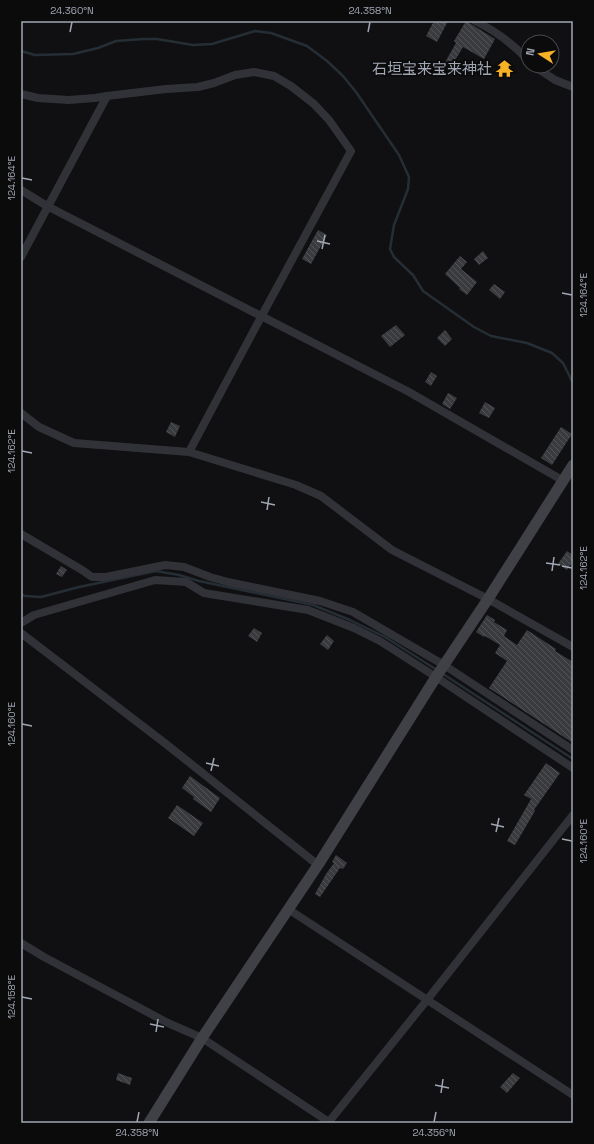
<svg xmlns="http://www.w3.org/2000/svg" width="594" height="1144" font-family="'Space Grotesk','Noto Sans JP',sans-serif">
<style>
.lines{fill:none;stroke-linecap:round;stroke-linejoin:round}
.stream{stroke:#262e35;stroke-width:2.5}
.building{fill:url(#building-back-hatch)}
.street{stroke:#313237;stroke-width:8}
.secondary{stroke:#3f4147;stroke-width:11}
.ticks{fill:none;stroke:#a1a6b3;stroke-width:1.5}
.labels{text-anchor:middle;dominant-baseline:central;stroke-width:4;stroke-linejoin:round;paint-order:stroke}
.poi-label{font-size:15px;fill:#a1a6b3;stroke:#0b0b0c;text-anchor:end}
.neatline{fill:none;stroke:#a1a6b3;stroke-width:1.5}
.ticks-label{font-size:10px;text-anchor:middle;fill:#a1a6b3}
</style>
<defs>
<pattern id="building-back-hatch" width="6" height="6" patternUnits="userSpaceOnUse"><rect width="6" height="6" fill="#3a3b3f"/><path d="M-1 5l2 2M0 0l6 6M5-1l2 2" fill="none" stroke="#535458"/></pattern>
</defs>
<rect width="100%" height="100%" fill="#101012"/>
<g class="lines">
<g class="stream">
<path d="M21 51 35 55 73 54 98 48 116 41 143 39H157L193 45 212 44 255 31 271 33 307 46 327 61 343 76 356 92 399 155 409 177 408 189 394 225 390 249 394 257 413 275 423 291 474 327 491 336 527 343 552 353 563 363 573 383"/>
<path d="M21 594 25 596 41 597 79 587 156 571 179 575 199 581 313 605 350 620 385 637 437 670"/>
<path d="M443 674 573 759"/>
</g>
</g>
<g class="building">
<path d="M434 21H448L437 42 426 36Z"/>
<path d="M466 21 495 39 484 59 463 47 451 67 444 64 456 43 454 41Z"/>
<path d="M504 63 509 67 503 74 498 70Z"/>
<path d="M318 230 327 235 311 264 302 259Z"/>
<path d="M483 251 488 258 479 265 474 259Z"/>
<path d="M460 256 467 262 461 269 477 282 467 295 459 289 460 288 445 274Z"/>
<path d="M494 284 505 292 500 299 489 290Z"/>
<path d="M396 325 405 335 390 347 381 336Z"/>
<path d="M445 330 452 339 445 346 437 338Z"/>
<path d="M431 372 437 376 431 386 425 382Z"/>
<path d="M448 393 457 398 450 409 442 404Z"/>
<path d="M485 402 495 408 489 418 479 413Z"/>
<path d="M171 422 180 426 175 437 166 432Z"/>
<path d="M561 427 572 434 552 465 541 458Z"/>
<path d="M567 551 573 555V561L567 570 558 564Z"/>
<path d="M61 566 67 570 62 577 56 574Z"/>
<path d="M487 615 495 620 494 622 507 630 504 636 517 645 527 630 556 649 555 651 573 662V743L489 688 507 661 495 653 500 645 485 636 484 637 476 632Z"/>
<path d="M254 628 262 633 257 642 248 636Z"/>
<path d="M327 635 334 641 328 650 320 644Z"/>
<path d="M546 763 560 773 534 810 535 811 515 845 507 841 531 799 524 795Z"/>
<path d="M190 776 220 798 211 812 193 799 194 797 182 788Z"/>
<path d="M177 805 203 823 194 836 168 818Z"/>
<path d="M336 855 347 863 343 869 340 868 320 897 315 894 326 874 334 863 332 862Z"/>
<path d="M118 1073 132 1078 130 1085 116 1080Z"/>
<path d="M513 1073 520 1078 507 1093 500 1087Z"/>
</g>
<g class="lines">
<g class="street">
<path d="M475 21C496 31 512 43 528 60"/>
<path d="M534 66 555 80 573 87"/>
<path d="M21 94 38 98 69 100 95 98 107 96 166 89 198 87 214 83 235 75 254 72 274 76 291 86 314 104 329 120 351 151 261 317 189 452"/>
<path d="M21 190 47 206 409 392 562 480"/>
<path d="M21 257 107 96"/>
<path d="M21 413 39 427 74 443 189 452 296 485 321 496 392 550 488 599 573 647"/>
<path d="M21 534 82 570 92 577H106L165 565 184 567 210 577 228 582 320 601 353 612 444 665 573 750"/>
<path d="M21 623 34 615 155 580 186 582 204 593 308 610 354 628 380 641 436 677 573 768"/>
<path d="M21 633 166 744 318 865"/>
<path d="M288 909 573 1095"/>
<path d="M21 943 44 957 168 1023 202 1038 329 1122"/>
<path d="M328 1123 427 1000 573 815"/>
</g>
<path class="secondary" d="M149 1123 202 1038 318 865 436 677 488 599 573 465"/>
</g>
<path class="ticks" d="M70 32 72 22M368 32 370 22M22 178 32 180M317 241 330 244M322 249 325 235M562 293 572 295M22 451 32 453M261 502 275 505M267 510 269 497M546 563 560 565M562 566 572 568M552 571 554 557M22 724 32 726M206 763 219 766M211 771 214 758M491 824 504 827M496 832 499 818M562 839 572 841M22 997 32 999M150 1024 164 1027M156 1032 158 1019M435 1085 449 1088M441 1093 443 1079M137 1122 139 1112M434 1122 436 1112"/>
<defs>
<symbol id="temple-bare" viewBox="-9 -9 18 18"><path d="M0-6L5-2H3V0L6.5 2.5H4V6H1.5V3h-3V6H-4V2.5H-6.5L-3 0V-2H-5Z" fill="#f6b224" stroke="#0b0b0c" stroke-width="2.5" paint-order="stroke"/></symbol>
</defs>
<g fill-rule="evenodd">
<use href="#temple-bare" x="492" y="56" width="25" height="25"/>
</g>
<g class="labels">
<g class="poi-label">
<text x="492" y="68">石垣宝来宝来神社</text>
</g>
</g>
<rect width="594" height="1144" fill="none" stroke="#0b0b0c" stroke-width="44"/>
<g transform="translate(540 54) rotate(282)"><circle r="19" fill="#0b0b0c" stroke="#47494f"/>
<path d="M0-3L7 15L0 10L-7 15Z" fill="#f6b224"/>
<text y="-6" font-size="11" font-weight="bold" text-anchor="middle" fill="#a1a6b3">N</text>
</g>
<rect x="22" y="22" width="550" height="1100" class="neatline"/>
<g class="ticks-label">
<text x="72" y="14">24.360°N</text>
<text x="370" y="14">24.358°N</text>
<text transform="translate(11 178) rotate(-90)" y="4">124.164°E</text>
<text transform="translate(583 295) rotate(-90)" y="4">124.164°E</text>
<text transform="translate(11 451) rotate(-90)" y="4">124.162°E</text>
<text transform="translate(583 568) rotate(-90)" y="4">124.162°E</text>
<text transform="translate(11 724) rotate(-90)" y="4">124.160°E</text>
<text transform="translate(583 841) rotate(-90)" y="4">124.160°E</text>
<text transform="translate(11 997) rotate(-90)" y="4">124.158°E</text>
<text x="137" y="1136">24.358°N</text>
<text x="434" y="1136">24.356°N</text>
</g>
</svg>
